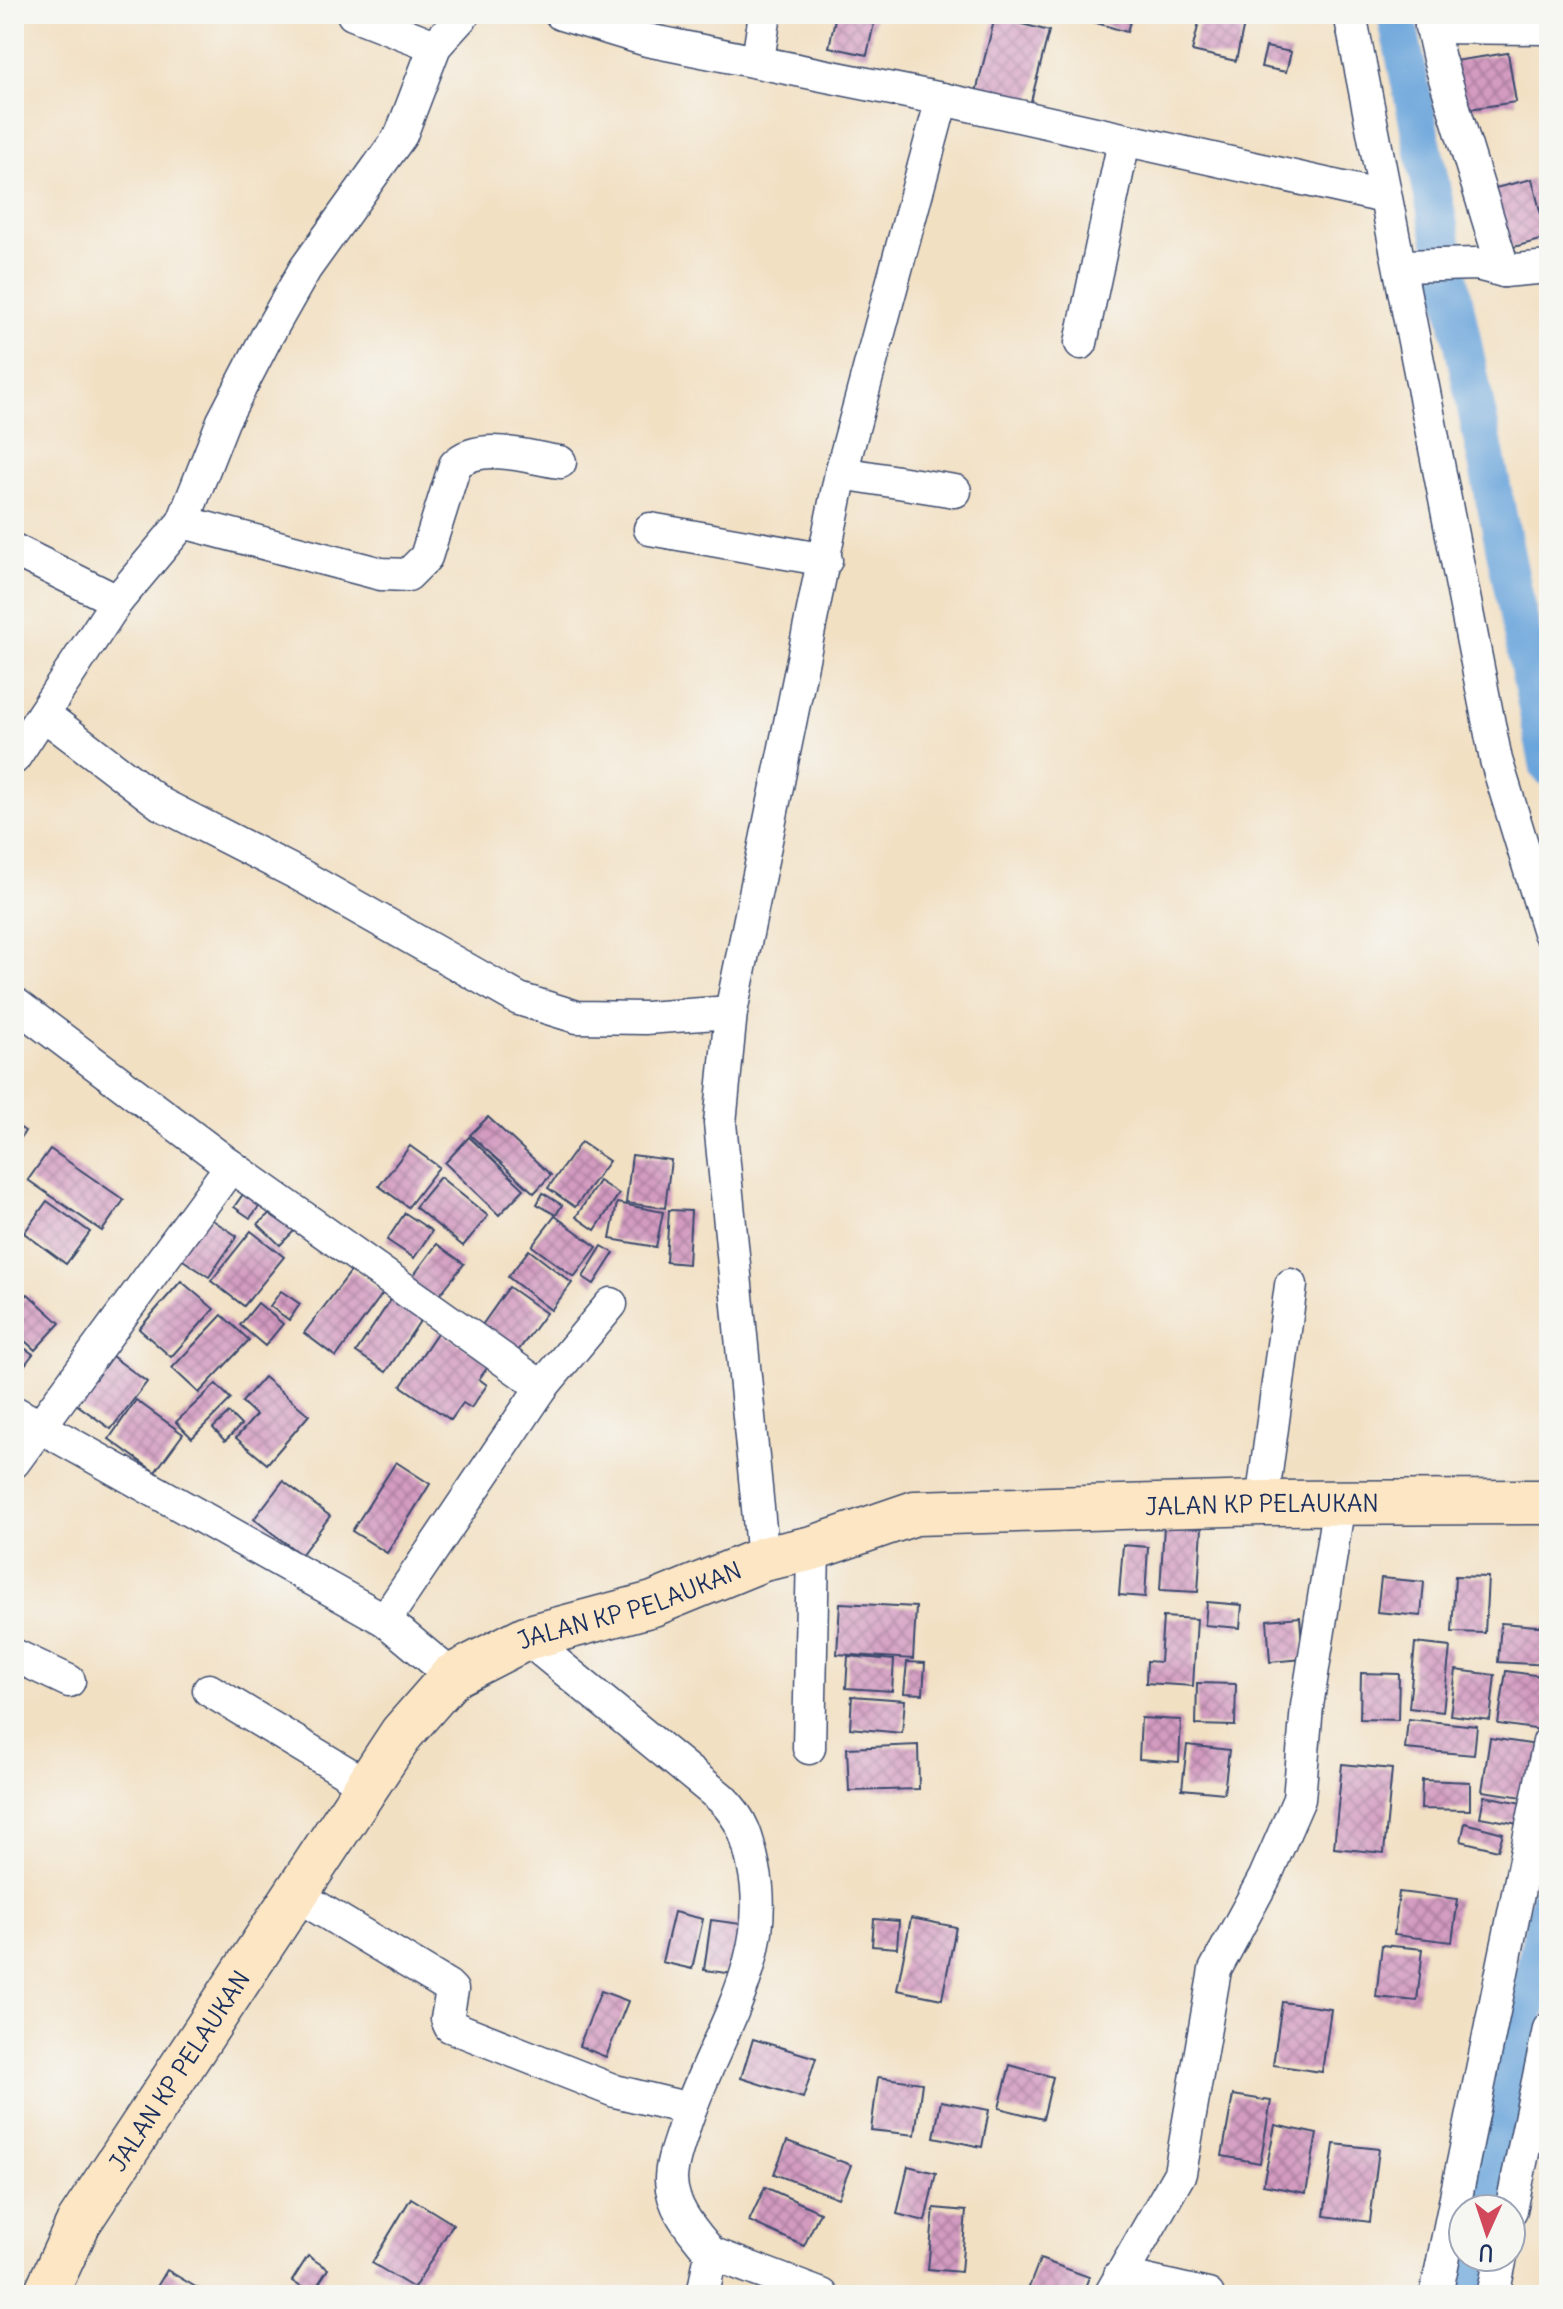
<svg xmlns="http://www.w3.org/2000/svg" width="1563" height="2309" font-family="Delius,sans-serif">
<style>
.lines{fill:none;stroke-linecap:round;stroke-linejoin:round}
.canal{stroke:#6ba5db;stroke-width:38}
.building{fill:url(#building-cross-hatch)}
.street-casing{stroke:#3b4a6d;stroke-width:35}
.secondary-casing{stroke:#3b4a6d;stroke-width:47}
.street{stroke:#fff;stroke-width:32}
.secondary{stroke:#fce6c4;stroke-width:44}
.labels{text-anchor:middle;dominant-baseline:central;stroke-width:6;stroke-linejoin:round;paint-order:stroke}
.street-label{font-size:24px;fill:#1b2f5e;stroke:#f6f6f2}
</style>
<defs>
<pattern id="building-cross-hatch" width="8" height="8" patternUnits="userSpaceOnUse" patternTransform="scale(2)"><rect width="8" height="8" fill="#d49bc1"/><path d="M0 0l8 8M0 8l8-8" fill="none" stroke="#ab7fa0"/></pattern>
</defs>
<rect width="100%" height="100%" fill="#f6f6f2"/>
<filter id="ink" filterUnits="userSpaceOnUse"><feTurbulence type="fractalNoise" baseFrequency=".0125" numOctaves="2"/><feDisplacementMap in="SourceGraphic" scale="16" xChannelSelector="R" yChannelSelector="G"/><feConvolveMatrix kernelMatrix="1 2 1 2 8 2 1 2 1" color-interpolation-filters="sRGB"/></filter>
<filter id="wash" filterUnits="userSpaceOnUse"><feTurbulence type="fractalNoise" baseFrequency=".006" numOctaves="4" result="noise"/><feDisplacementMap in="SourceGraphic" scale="32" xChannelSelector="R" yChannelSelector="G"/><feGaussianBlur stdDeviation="1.8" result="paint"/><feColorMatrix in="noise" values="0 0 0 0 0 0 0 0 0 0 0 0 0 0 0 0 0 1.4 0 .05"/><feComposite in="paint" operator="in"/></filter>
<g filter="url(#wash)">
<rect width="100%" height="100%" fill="#f2e0c3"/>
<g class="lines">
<g class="canal">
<path d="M1396 14 1549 767"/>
<path d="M1485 2209 1549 1899"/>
<path d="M1467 2295 1475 2257"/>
</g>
</g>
<g id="blocks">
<g class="building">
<path d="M836 14H876L867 55 829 47Z"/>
<path d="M1066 14H1132L1127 32Z"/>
<path d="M1201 14 1246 15 1236 61 1192 51Z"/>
<path d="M995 17 1049 31 1029 109 975 96Z"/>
<path d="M1266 47 1291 52 1286 72 1261 67Z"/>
<path d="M1508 53 1516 102 1462 110 1454 61Z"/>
<path d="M1532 179 1547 238 1503 250 1487 190Z"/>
<path d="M488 1117 551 1175 534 1193 470 1135Z"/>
<path d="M14 1124 25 1131 14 1149Z"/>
<path d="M469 1137 524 1189 499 1215 445 1163Z"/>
<path d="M581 1142 609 1161 575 1207 548 1188Z"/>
<path d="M410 1146 439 1167 408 1207 379 1186Z"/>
<path d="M50 1149 124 1200 102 1231 28 1180Z"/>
<path d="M632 1155 671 1160 665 1208 626 1203Z"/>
<path d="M440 1177 488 1216 463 1246 415 1207Z"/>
<path d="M599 1181 619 1194 595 1230 576 1217Z"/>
<path d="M246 1190 263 1202 250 1218 234 1207Z"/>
<path d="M543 1193 562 1205 556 1215 537 1204Z"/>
<path d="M47 1201 90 1232 66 1264 24 1233Z"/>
<path d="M617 1203 663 1212 656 1247 610 1239Z"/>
<path d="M273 1210 294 1231 280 1245 258 1224Z"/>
<path d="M669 1210 691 1211 688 1264 666 1262Z"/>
<path d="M202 1213 237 1236 209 1277 175 1255Z"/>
<path d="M405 1213 432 1231 414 1258 387 1240Z"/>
<path d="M555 1216 597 1247 574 1277 532 1246Z"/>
<path d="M251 1231 284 1257 244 1306 211 1281Z"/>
<path d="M437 1244 464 1264 433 1303 407 1284Z"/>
<path d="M602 1246 614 1253 594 1284 583 1277Z"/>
<path d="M529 1250 572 1283 551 1310 508 1277Z"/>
<path d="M352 1270 383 1293 336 1357 304 1333Z"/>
<path d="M181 1281 214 1309 171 1357 139 1329Z"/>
<path d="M509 1287 546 1313 518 1351 482 1325Z"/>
<path d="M281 1291 300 1304 289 1320 270 1306Z"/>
<path d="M28 1294 60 1323 35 1350 14 1331V1309Z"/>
<path d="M392 1298 422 1318 386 1372 356 1352Z"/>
<path d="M258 1303 283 1324 265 1346 240 1325Z"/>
<path d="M222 1315 249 1340 199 1393 172 1368Z"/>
<path d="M439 1330 490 1364 479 1379 487 1385 471 1408 463 1403 451 1420 401 1386Z"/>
<path d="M14 1341 33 1354 14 1379Z"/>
<path d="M101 1348 147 1382 111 1429 65 1396Z"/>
<path d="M264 1377 309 1415 267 1464 236 1438 256 1415 242 1402Z"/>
<path d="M216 1384 231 1399 192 1438 176 1422Z"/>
<path d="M136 1400 183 1434 155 1472 109 1439Z"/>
<path d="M229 1413 241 1425 225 1441 213 1428Z"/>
<path d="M396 1462 430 1484 387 1553 352 1531Z"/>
<path d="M283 1481 330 1516 301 1555 254 1519Z"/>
<path d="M1164 1526 1202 1528 1198 1592 1160 1590Z"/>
<path d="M1123 1545 1148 1547 1145 1597 1119 1595Z"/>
<path d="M1455 1576 1488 1577 1485 1633 1452 1632Z"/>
<path d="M1381 1578 1424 1582 1421 1616 1377 1612Z"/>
<path d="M1207 1602 1242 1605 1240 1628 1205 1625Z"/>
<path d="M840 1603 916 1607 913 1659 837 1654Z"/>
<path d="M1163 1617 1197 1619 1193 1686 1146 1683 1147 1661 1160 1662Z"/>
<path d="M1300 1617 1303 1659 1270 1662 1267 1620Z"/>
<path d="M1501 1623 1549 1627V1665L1498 1662Z"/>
<path d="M1415 1643 1450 1647 1443 1712 1409 1708Z"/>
<path d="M848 1656 894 1660 892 1691 846 1688Z"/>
<path d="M907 1662 925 1663 923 1694 904 1693Z"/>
<path d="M1456 1670 1495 1675 1490 1720 1450 1715Z"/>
<path d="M1506 1671 1549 1677V1731L1498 1724Z"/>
<path d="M1361 1673 1399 1674 1398 1720 1360 1719Z"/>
<path d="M1197 1683 1236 1684 1235 1726 1196 1725Z"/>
<path d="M852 1696 905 1700 902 1733 850 1728Z"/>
<path d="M1141 1718 1181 1720 1179 1762 1139 1759Z"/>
<path d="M1408 1719 1477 1726 1474 1755 1405 1749Z"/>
<path d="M1490 1738 1544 1746 1537 1799 1482 1791Z"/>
<path d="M918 1745 919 1789 849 1791 847 1748Z"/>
<path d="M1187 1745 1229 1750 1224 1793 1182 1789Z"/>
<path d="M1342 1764 1392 1769 1384 1853 1334 1848Z"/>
<path d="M1422 1780 1470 1782V1810L1421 1809Z"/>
<path d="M1484 1796 1528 1804 1524 1825 1480 1817Z"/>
<path d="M1465 1823 1503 1833 1498 1850 1461 1841Z"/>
<path d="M1399 1892 1458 1899 1452 1942 1394 1935Z"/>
<path d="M674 1912 703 1919 692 1969 662 1962Z"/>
<path d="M911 1918 956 1927 942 1999 897 1990Z"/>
<path d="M874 1919 899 1921 897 1948 872 1946Z"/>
<path d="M711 1920 741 1924 734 1974 704 1970Z"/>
<path d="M1382 1945 1423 1949 1417 2001 1376 1997Z"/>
<path d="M601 1991 628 2001 606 2057 579 2046Z"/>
<path d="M1282 2002 1331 2009 1322 2072 1273 2065Z"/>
<path d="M753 2039 816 2058 803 2098 741 2078Z"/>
<path d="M1010 2065 1053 2077 1043 2119 999 2108Z"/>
<path d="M878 2077 922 2083 915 2135 871 2130Z"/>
<path d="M1233 2095 1271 2101 1260 2163 1222 2156Z"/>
<path d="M941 2101 989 2110 982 2147 934 2137Z"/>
<path d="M1275 2125 1317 2134 1306 2193 1263 2185Z"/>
<path d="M787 2141 851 2165 838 2198 774 2174Z"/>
<path d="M1334 2144 1379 2149 1370 2222 1324 2216Z"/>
<path d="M908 2166 936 2173 925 2221 897 2214Z"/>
<path d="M765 2187 820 2212 804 2246 749 2221Z"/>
<path d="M411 2198 453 2224 414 2288 372 2263Z"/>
<path d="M934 2208 966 2211 961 2272 928 2269Z"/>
<path d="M308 2256 328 2269 312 2294 292 2281Z"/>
<path d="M1040 2259 1089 2277 1082 2295H1026Z"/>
<path d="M167 2270 209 2295H152Z"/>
</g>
</g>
</g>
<g filter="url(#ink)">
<use href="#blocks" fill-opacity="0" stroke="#3b4a6d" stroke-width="2"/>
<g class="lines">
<defs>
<g id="street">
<path d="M561 14 647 40 942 99 1384 197"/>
<path d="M1350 14 1496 760 1549 932"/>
<path d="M1429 14 1439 59 1504 271"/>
<path d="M1431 27 1549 28"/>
<path d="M435 46 464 14"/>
<path d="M758 60 765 14"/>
<path d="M1401 266 1477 264 1504 271 1549 267"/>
<path d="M1081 343 1124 141"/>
<path d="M841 473 955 491"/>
<path d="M183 522 223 421 267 336 305 269 401 135 435 46 353 14"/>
<path d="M650 529 826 560"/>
<path d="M14 550 117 601 14 758"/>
<path d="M117 601 183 522 381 574 408 575 426 557 455 465C480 440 529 458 560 462"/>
<path d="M43 714 161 804 300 875 519 999 577 1017 645 1018 731 1012"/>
<path d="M14 1003 231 1166 542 1387"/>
<path d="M14 1412 385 1620 452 1676"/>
<path d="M14 1462 231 1166"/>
<path d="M1262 1503 1291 1285"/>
<path d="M763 1559 720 1123 731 1012 841 473 942 99"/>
<path d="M385 1620 542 1387 611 1304"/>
<path d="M526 1638 721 1798C743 1819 748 1839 754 1868 774 1963 711 2041 684 2127 679 2144 671 2162 671 2180 672 2209 694 2232 711 2253"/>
<path d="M14 1655 69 1681"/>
<path d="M209 1690 367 1785"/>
<path d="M809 1748 813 1548"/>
<path d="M295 1894 448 1986 452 1990 447 2019 450 2026 615 2091 690 2109"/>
<path d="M1511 2210 1549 2029"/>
<path d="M1120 2275 1208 2295"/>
<path d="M703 2295 711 2253 822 2295"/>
<path d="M1110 2295 1180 2173 1215 1970 1265 1877 1299 1799 1307 1706 1339 1503"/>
<path d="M1436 2295 1549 1742"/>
<path d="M1493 2295 1501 2257"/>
</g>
<g id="secondary">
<path id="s1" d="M45 2295 79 2222 402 1733 452 1676 526 1638 653 1604 763 1559 813 1548 915 1513 1262 1503 1549 1502"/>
</g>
</defs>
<use href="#street" class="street-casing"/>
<use href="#secondary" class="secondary-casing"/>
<use href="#street" class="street"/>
<use href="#secondary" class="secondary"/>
</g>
</g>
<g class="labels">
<g class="street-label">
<text stroke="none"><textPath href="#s1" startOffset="1582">JALAN KP PELAUKAN</textPath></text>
<text stroke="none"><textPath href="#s1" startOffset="934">JALAN KP PELAUKAN</textPath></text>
<text stroke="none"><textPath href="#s1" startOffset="262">JALAN KP PELAUKAN</textPath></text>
</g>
</g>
<rect width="1563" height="2309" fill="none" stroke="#f6f6f2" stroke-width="48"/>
<g transform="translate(1487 2233) rotate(183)"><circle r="38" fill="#f6f6f2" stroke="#9ea6b7" stroke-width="2"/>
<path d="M0-6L14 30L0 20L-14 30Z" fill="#d1495b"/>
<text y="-12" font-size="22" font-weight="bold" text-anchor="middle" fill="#1b2f5e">U</text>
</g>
</svg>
